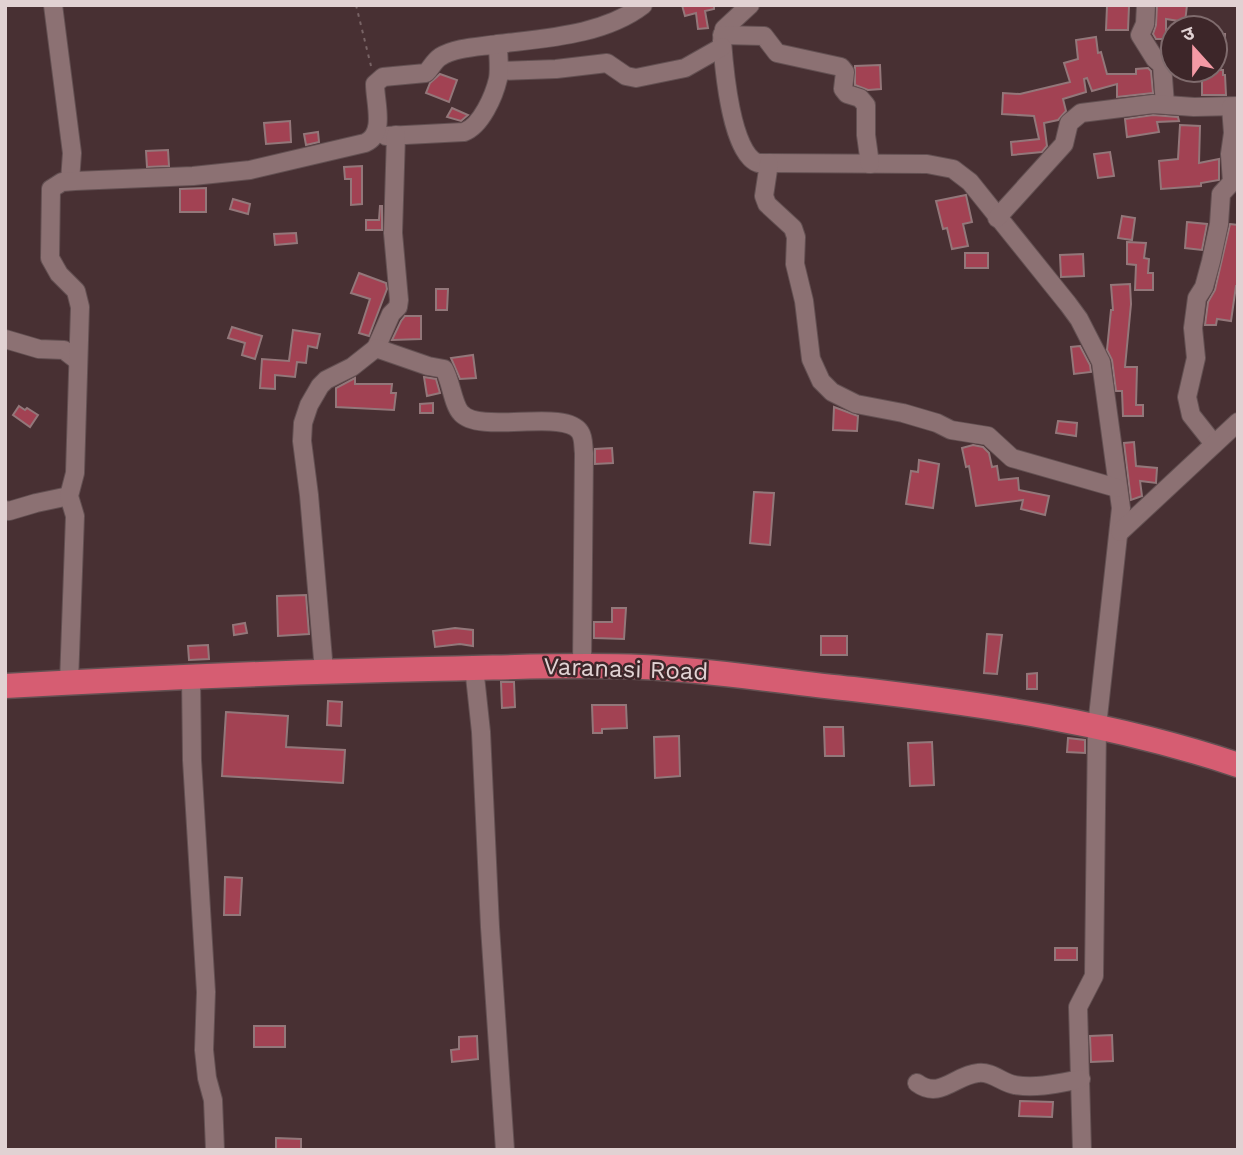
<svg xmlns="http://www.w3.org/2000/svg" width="1243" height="1155" font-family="'Work Sans','Noto Sans Devanagari',sans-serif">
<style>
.building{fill:#a24253;stroke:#93777a;stroke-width:2}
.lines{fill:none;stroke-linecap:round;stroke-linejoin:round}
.minor-casing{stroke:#635052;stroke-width:20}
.highway-casing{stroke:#635052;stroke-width:27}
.path{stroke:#786365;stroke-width:2;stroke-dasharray:3.5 5;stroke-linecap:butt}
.minor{stroke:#8c7173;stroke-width:18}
.highway{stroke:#d65d72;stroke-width:24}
.labels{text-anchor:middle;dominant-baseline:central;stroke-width:5;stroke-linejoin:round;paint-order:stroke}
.street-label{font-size:24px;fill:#e1d2d3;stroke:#3d2629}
</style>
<rect width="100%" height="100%" fill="#483033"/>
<g class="building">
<path d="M682 5H714V9L705 11 708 28 698 29 696 13 685 16Z"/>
<path d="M1157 5H1187L1185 22 1166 19V39H1156L1153 34 1156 25Z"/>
<path d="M1107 6H1129L1128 30H1106Z"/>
<path d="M1215 34H1225V46L1215 47Z"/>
<path d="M1096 37 1098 53 1101 52 1107 74H1136V69L1148 68 1151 71 1153 93 1117 97V84L1092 91 1087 78 1084 79 1086 92 1063 99 1066 111 1058 120 1044 123 1047 146 1042 152 1012 155 1011 142 1039 139 1034 116 1002 114 1003 93 1020 94 1070 82 1064 63 1078 59 1076 40Z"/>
<path d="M880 65 881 89 868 90 855 85V66Z"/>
<path d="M1205 70H1223V75H1225L1226 95H1202V75H1205Z"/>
<path d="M440 74 457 80 449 102 426 93 430 83Z"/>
<path d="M452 108 468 115 461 121 447 117Z"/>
<path d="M1153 115 1178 117 1179 121 1157 122 1159 132 1127 137 1125 119Z"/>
<path d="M290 121 291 142 266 144 264 123Z"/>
<path d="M1180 125 1200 126 1199 163 1219 159V180L1201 183V186L1161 189 1159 161 1178 159Z"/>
<path d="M318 132 319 142 306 145 304 134Z"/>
<path d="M168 150 169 166 147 167 146 151Z"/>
<path d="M1110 152 1114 176 1098 178 1094 154Z"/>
<path d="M362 166V204L351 205V179H345L344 167Z"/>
<path d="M206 188V212H180V189Z"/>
<path d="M966 195 972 222 963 224 968 246 952 249 947 228 943 229 936 201Z"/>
<path d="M233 199 250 204 248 214 230 209Z"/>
<path d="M380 206H382V230H366V220H379Z"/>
<path d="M1122 216 1135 218 1132 240 1118 238Z"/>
<path d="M1187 222 1207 224 1202 250 1185 248Z"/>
<path d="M1230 224 1238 225V286H1236L1231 321 1217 319 1216 325H1205L1208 302 1215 290Z"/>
<path d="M296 233 297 243 275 245 274 234Z"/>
<path d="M1127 242 1146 243 1144 258 1149 259 1148 273H1153V290H1135L1136 265 1127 264Z"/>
<rect x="965" y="253" width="23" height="15"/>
<path d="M1083 254 1084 276 1061 277 1060 255Z"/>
<path d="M359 273 386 283 387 289 369 336 359 333 370 299 351 293Z"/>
<path d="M1130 284 1131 304 1125 367H1137L1136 405H1143V416H1123L1122 391H1116L1112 360 1107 350 1111 310H1113L1111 285Z"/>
<path d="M436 289H448L447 310H436Z"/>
<path d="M405 316H421V339L392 340 401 321Z"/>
<path d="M232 327 262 336 255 359 242 355 245 343 228 338Z"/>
<path d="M293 330 320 334 317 348 308 346 306 363 297 362 295 377 275 375V389L260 388 262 359 289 361Z"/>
<path d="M1080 346 1090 365 1091 372 1074 374 1071 347Z"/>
<path d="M473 355 476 378 460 379 451 358Z"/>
<path d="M424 377 436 379 440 393 427 396Z"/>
<path d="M355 378V384H392L391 393H396L394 410 336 407V388Z"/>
<path d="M433 403V413H420V404Z"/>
<path d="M19 406 25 410 27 408 38 415 30 427 13 415Z"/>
<path d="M834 407 858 416 857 431 833 430Z"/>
<path d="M1058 421 1077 423 1076 436 1056 433Z"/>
<path d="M1134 442 1136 466 1157 468 1156 483 1140 481 1142 496 1131 500 1124 443Z"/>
<path d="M973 445 983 447 989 453 992 467 997 466 999 480 1018 478 1019 490 1049 496 1045 515 1021 509 1023 500 976 506 969 466 966 467 962 448Z"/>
<path d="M612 448 613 463 595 464V449Z"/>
<path d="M919 460 939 464 933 508 906 504 911 471 918 472Z"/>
<path d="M754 492 774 493 770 545 750 543Z"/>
<path d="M306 595 309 634 278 636 277 596Z"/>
<path d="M612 608H626L624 639 594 638V622H612Z"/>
<path d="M245 623 247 633 234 635 233 625Z"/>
<path d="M455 628 473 630V646L460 644 435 647 433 631Z"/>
<path d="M987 634 1002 635 997 674 984 673Z"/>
<rect x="821" y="636" width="26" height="19"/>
<path d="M208 645 209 659 189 660 188 646Z"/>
<path d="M1037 673V689H1027V674Z"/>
<path d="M501 682H514L515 707 502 708Z"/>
<path d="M328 701 342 702 341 726 327 725Z"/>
<path d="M592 705H626L627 728 602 729V733H593Z"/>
<path d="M226 712 288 716 286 747 345 750 343 783 222 776Z"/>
<path d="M824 727H843L844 756H825Z"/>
<path d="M679 736 680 776 655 778 654 737Z"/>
<path d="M1068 738 1085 740V753L1067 752Z"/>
<path d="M932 742 934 785 910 786 908 743Z"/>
<path d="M225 877 242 878 240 915H224Z"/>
<rect x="1055" y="948" width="22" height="12"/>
<rect x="254" y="1026" width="31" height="21"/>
<path d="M1112 1035 1113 1061 1091 1062 1090 1036Z"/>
<path d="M477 1036 478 1059 452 1062 451 1050 459 1049V1037Z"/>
<path d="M1020 1101 1053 1102 1052 1117 1019 1116Z"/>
<path d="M276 1138 301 1139V1150H276Z"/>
</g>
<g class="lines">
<defs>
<g id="minor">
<path d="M53 5 72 153 70 181"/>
<path d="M750 5 724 29 722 41C724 68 731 154 758 163L927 164 953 169 970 182 1068 304 1079 319 1101 362 1121 508 1097 726 1094 976 1078 1007 1082 1150"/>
<path d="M1146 5 1145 24 1140 35 1155 59 1162 65 1165 104"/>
<path d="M722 35 764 36 777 53 841 67 845 72 843 89 847 94 860 98 866 105V135L870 164"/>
<path d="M499 71 556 69 607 63 626 76 636 78 685 68 722 47"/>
<path d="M386 136 464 132C481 126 494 96 498 79 500 68 498 56 498 44"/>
<path d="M769 163 764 196 767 204 793 228 796 237 795 264 804 301 811 359 821 381 832 392 856 404 903 413 937 423 951 430 988 436 1012 458 1117 488"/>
<path d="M997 218 1064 144 1069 123 1081 113 1153 104 1194 107 1238 106"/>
<path d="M5 339 39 349 64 350 77 360"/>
<path d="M376 348 391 314 398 307 399 300 393 233 396 135"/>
<path d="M1214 444 1191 415 1187 397 1196 358 1193 328 1197 298 1204 287 1211 261 1219 224 1221 194 1232 182 1230 154 1233 133 1231 107"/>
<path d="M5 510 9 511 36 503 69 496"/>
<path d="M1120 532 1238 422"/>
<path d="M474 667 481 732 490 927 505 1150"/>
<path d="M324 671 309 495 302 441 303 423 309 405 320 386 326 380 352 367 376 348 428 366 444 369C451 381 453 405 461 413 480 435 565 408 580 432 584 438 583 446 584 453L582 666"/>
<path d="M191 676 192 760 206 992 204 1050 207 1078 213 1100 215 1150"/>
<path d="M69 682 75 516 69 496 75 473 80 307 76 291 59 274 50 258 51 189 62 182 75 181 193 176 250 170 365 143C386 134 375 103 375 84L383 77 426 73C431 68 434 61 440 57 456 47 480 47 498 44 546 38 604 35 643 5"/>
<path d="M917 1083C940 1100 955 1075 978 1073 992 1071 1002 1083 1015 1085 1036 1089 1060 1083 1081 1079"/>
</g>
<path id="highway" d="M5 686C147 678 288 672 429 669 500 668 571 664 642 667 713 670 782 682 853 689 983 704 1113 723 1238 765"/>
</defs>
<use href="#minor" class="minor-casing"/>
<use href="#highway" class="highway-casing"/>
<path class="path" d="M356 5 371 66"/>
<use href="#minor" class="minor"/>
<use href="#highway" class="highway"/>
</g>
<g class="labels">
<g class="street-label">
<text transform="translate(626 669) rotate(2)">Varanasi Road</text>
</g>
</g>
<rect width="1243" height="1155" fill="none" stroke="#e1d2d3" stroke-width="14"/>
<g transform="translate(1194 49) rotate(339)"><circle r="33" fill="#3d2629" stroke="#7f6b6d" stroke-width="2"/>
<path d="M0-5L12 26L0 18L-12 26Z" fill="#f49aa5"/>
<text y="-10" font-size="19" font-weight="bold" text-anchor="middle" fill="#e1d2d3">उ</text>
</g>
</svg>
